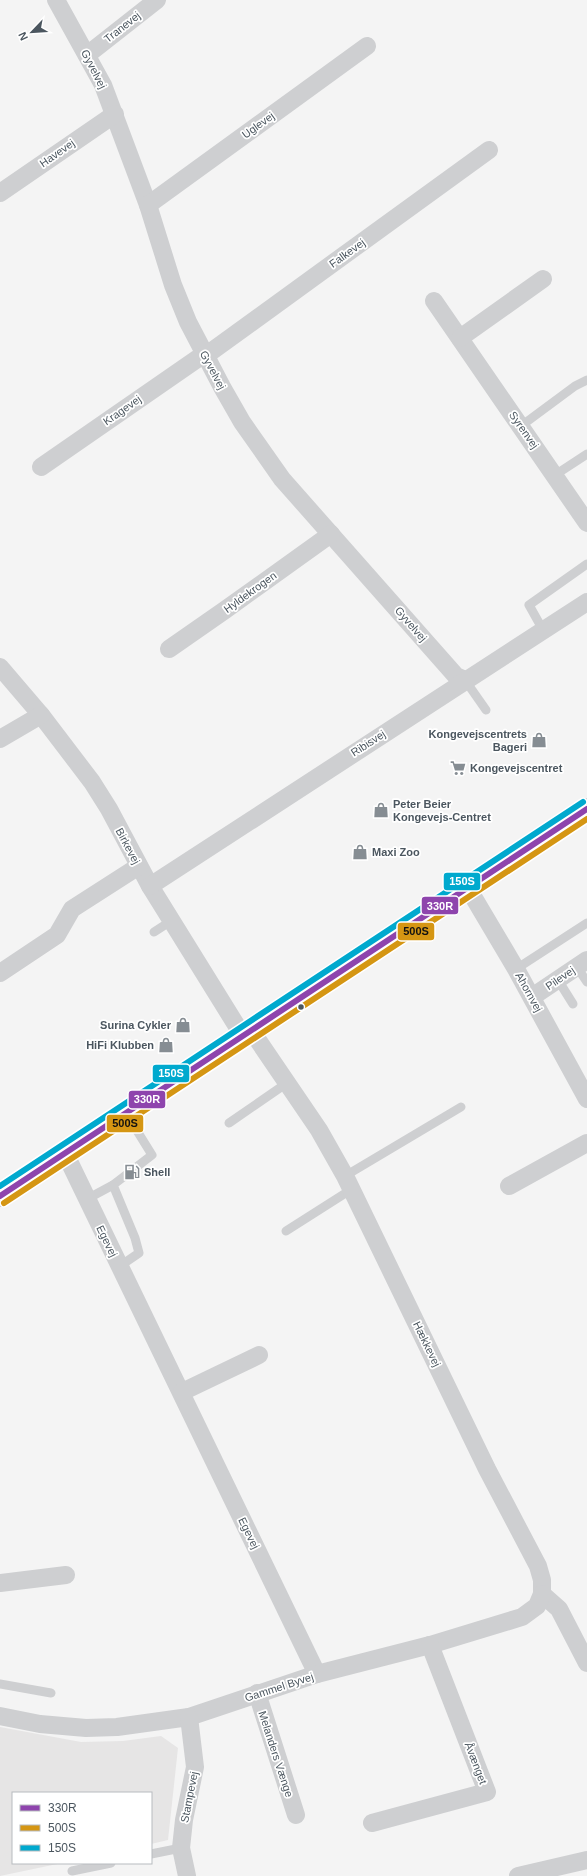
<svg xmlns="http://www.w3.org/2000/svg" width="587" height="1876" font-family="Arial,sans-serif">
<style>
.education{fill:#e6e5e5}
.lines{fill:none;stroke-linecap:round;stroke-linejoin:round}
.service{stroke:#cecfd1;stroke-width:9}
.minor{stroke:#cecfd1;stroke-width:18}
.secondary{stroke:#ced0d3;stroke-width:22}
.bus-1-casing{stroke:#fff;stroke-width:9}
.bus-2-casing{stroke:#fff;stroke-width:9}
.bus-3-casing{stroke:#fff;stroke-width:9}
.bus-1{stroke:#8e44ad;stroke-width:6}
.bus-2{stroke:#d59613;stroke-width:6}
.bus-3{stroke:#00a9ce;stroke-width:6}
.bus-dot{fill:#4b565f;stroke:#fff;stroke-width:1.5}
.labels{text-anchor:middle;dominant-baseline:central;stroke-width:3.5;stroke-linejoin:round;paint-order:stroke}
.street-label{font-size:11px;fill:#4b565f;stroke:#fff}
.poi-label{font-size:11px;font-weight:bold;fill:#4b565f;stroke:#fff;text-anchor:start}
.line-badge{stroke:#fff;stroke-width:1.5}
.badge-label{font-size:11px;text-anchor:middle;font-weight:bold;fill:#fff}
.pale-badge-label{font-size:11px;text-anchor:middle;font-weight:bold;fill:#111}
</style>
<rect width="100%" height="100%" fill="#f4f4f4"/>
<path class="education" d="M0 1727 81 1742 123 1741 161 1736 178 1748 168 1840 151 1844V1793H13V1863H62L0 1876Z"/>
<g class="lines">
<g class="service">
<path d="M521 426 575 386 587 380"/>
<path d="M555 475 587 454"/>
<path d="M543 630 529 605 587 564"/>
<path d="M465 680 486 710"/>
<path d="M154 932 171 921"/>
<path d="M577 967 587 982"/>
<path d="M516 969 587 923"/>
<path d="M558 980 573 1004"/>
<path d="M229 1123 287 1083"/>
<path d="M345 1176 461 1107"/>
<path d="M87 1199 113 1185"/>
<path d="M286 1231 352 1189"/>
<path d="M120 1266 139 1253 135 1238 113 1185 152 1155 126 1113"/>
<path d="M0 1684 51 1693"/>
<path d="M151 1854 181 1848"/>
<path d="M72 1871 111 1863"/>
</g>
<g class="minor">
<path d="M56 0 103 85 148 205 173 285 188 322 222 387 242 422 282 479 456 676 465 680"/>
<path d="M87 55 157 0"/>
<path d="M0 193 115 114"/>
<path d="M148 205 367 46"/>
<path d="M434 301 587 523"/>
<path d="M460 338 543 279"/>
<path d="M41 467 197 359 212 351 489 150"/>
<path d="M169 649 225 610 331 534"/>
<path d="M0 667 41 715 92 782 109 809 150 886 243 1036"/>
<path d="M0 739 41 715"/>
<path d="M150 886 587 602"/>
<path d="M468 888 516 969 587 1099"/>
<path d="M0 973 57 935 72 909 139 866"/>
<path d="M532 997 587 960"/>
<path d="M251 1030 319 1130 345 1176 487 1469 538 1566 542 1580V1594L559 1609 587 1663"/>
<path d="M65 1153 317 1674"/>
<path d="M509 1186 587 1143"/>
<path d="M182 1392 259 1355"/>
<path d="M0 1583 66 1575"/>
<path d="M257 1693 296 1815"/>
<path d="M0 1716 40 1724 86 1728 117 1727 189 1717 317 1674 430 1645 522 1617 537 1606 542 1594"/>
<path d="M372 1823 487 1792 430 1645"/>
<path d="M187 1876 181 1848 184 1820 195 1767 189 1717"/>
<path d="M518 1876 587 1860"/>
</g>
<path class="secondary" d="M0 1196 587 809"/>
<defs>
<path id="bus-1" d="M0 1196 587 809"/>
<path id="bus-2" d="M4 1203 587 819"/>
<path id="bus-3" d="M0 1186 583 802"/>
</defs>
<use href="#bus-1" class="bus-1-casing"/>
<use href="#bus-2" class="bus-2-casing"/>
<use href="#bus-3" class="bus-3-casing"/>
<use href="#bus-1" class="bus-1"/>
<use href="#bus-2" class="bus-2"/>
<use href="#bus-3" class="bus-3"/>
</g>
<defs>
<symbol id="shop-bare" viewBox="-9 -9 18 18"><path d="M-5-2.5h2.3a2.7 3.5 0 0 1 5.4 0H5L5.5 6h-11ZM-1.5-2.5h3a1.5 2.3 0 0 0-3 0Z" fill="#868d93" stroke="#fff" stroke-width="2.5" paint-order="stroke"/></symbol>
<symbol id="supermarket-bare" viewBox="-9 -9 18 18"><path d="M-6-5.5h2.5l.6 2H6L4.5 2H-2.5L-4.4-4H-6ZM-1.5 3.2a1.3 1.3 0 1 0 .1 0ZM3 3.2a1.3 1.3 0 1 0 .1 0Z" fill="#868d93" stroke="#fff" stroke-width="2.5" paint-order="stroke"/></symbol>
<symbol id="fuel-bare" viewBox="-9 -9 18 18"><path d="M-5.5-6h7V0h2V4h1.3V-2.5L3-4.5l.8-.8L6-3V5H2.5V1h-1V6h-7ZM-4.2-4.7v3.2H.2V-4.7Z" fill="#868d93" stroke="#fff" stroke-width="2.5" paint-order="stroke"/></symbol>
</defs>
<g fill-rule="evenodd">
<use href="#shop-bare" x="528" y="729" width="22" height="22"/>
<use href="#supermarket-bare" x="447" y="757" width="22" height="22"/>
<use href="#shop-bare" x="370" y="799" width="22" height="22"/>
<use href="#shop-bare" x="349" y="841" width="22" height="22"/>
<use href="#shop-bare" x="172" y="1014" width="22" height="22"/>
<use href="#shop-bare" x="155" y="1034" width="22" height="22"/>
<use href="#fuel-bare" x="121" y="1161" width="22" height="22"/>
</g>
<circle class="bus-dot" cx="301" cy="1007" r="3.5"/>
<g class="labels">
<g class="street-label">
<text transform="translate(122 27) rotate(-38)">Tranevej</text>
<text transform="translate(94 69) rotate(63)">Gyvelvej</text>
<text transform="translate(258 125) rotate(-36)">Uglevej</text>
<text transform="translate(57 153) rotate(-35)">Havevej</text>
<text transform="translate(347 253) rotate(-36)">Falkevej</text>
<text transform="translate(213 370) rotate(62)">Gyvelvej</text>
<text transform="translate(122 410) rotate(-35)">Kragevej</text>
<text transform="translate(524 430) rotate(55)">Syrenvej</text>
<text transform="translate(250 592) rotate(-36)">Hyldekrogen</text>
<text transform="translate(411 624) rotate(49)">Gyvelvej</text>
<text transform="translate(368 743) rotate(-33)">Ribisvej</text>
<text transform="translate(128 846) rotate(62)">Birkevej</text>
<text transform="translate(560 978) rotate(-34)">Pilevej</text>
<text transform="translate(529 992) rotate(61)">Ahornvej</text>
<text transform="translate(107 1241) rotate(64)">Egevej</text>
<text transform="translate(427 1344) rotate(64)">Hækkevej</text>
<text transform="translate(249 1533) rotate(64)">Egevej</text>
<text transform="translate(279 1687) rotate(-18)">Gammel Byvej</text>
<text transform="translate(276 1754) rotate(72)">Melanders Vænge</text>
<text transform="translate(476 1763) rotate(69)">Åvænget</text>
<text transform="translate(189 1797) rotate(-79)">Stampevej</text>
</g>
<g class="poi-label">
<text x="527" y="734" text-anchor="end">Kongevejscentrets<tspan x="527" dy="13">Bageri</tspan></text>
<text x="470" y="768">Kongevejscentret</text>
<text x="393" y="804">Peter Beier<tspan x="393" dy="13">Kongevejs-Centret</tspan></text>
<text x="372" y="852">Maxi Zoo</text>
<text x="171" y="1025" text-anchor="end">Surina Cykler</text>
<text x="154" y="1045" text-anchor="end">HiFi Klubben</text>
<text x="144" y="1172">Shell</text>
</g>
</g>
<g class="line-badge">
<rect x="443" y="872" width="38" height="19" rx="4" fill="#00a9ce"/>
<rect x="421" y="896" width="38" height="19" rx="4" fill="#8e44ad"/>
<rect x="397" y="922" width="38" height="19" rx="4" fill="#d59613"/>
<rect x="152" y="1064" width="38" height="19" rx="4" fill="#00a9ce"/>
<rect x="128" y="1090" width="38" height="19" rx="4" fill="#8e44ad"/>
<rect x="106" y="1114" width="38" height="19" rx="4" fill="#d59613"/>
</g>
<g class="badge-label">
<text x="462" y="885">150S</text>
<text x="440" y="910">330R</text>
<text x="171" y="1077">150S</text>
<text x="147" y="1103">330R</text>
</g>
<g class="pale-badge-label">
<text x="416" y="935">500S</text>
<text x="125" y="1127">500S</text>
</g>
<rect x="12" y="1792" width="140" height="72" fill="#ffffff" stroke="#b7bbbf"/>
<rect x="20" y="1805" width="20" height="6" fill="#8e44ad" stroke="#b7bbbf"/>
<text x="48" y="1812" font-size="12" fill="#4b565f">330R</text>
<rect x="20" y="1825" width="20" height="6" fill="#d59613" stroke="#b7bbbf"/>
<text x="48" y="1832" font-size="12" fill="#4b565f">500S</text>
<rect x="20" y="1845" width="20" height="6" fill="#00a9ce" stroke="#b7bbbf"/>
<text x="48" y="1852" font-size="12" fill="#4b565f">150S</text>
<g transform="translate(32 32) rotate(245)" stroke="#ffffff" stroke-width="3" paint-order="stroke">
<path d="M0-3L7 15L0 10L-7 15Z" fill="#4b565f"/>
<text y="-6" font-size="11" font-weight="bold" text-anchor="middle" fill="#4b565f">N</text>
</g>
</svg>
